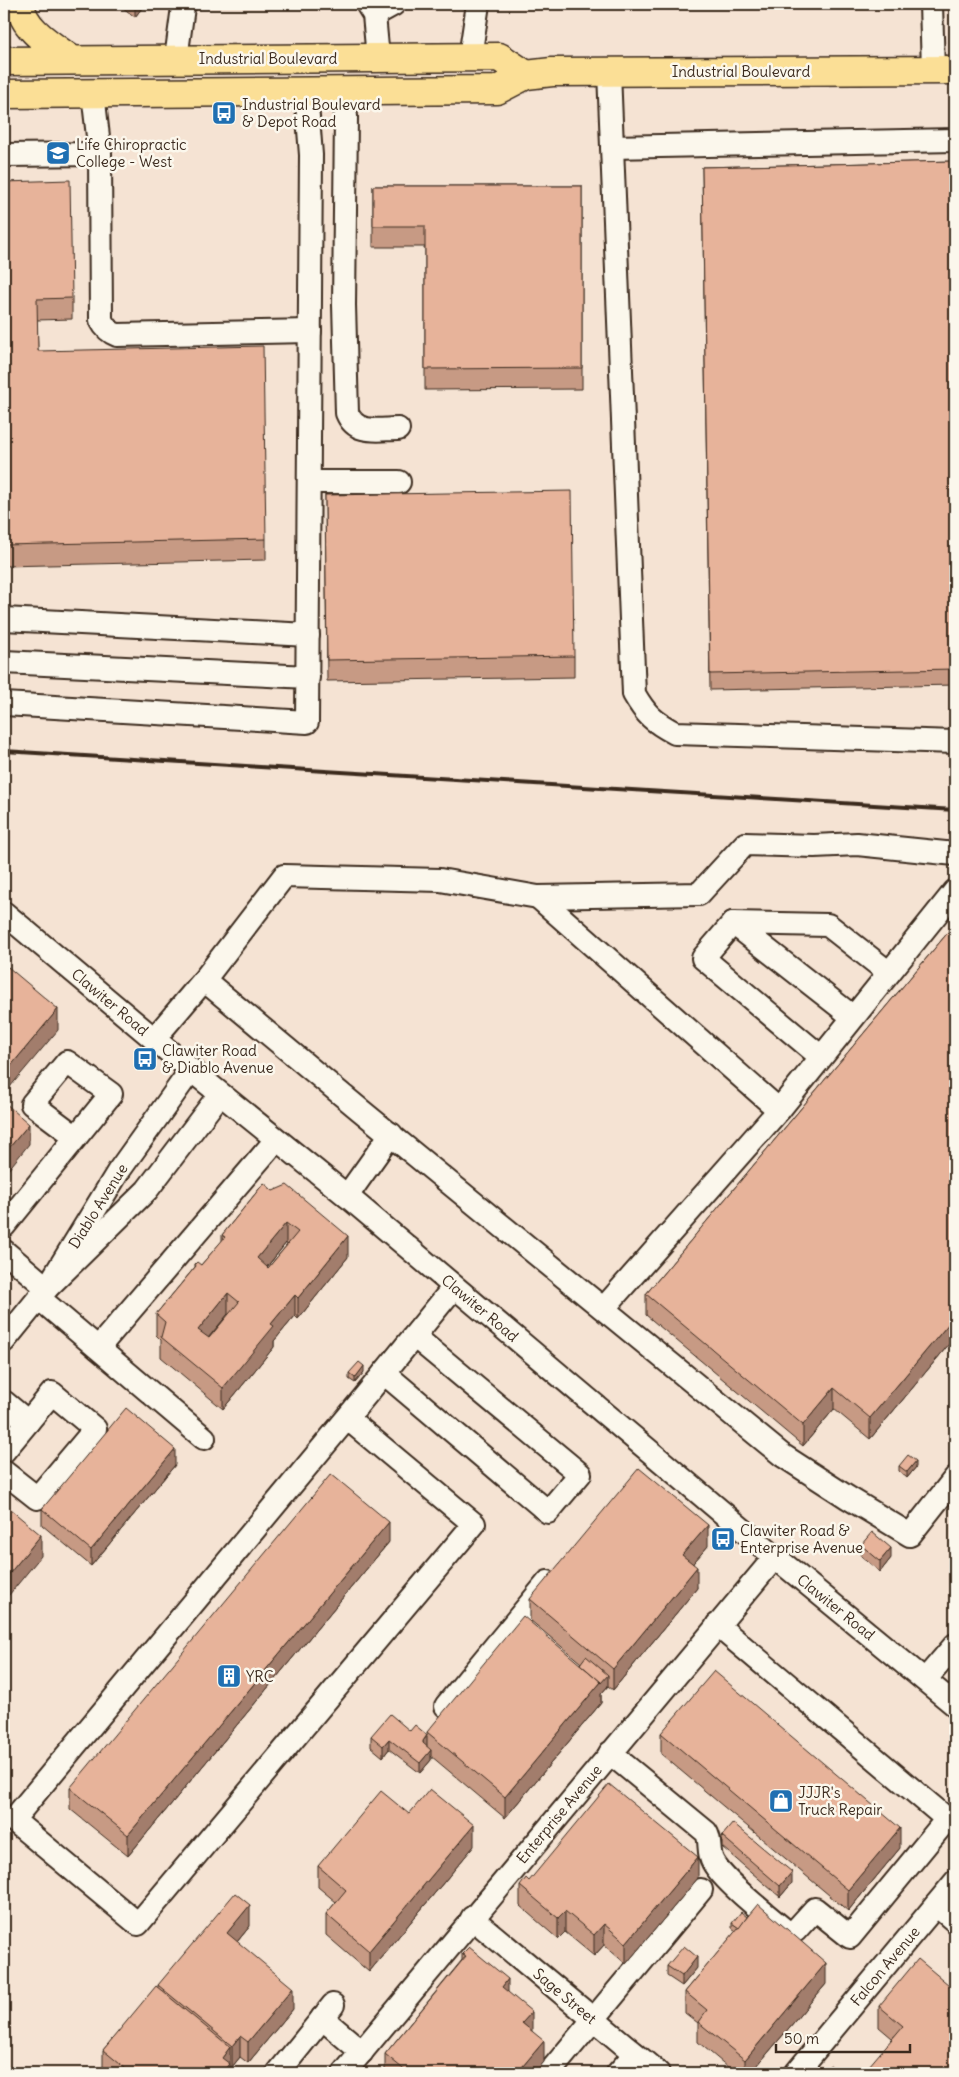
<svg xmlns="http://www.w3.org/2000/svg" width="959" height="2077" font-family="Delius,sans-serif">
<style>
.built{fill:#f5e3d3}
.lines{fill:none;stroke-linecap:round;stroke-linejoin:round}
.minor-casing{stroke:#3b2a1e;stroke-width:26}
.major-casing{stroke:#3b2a1e;stroke-width:31}
.minor{stroke:#fbf7ec;stroke-width:22}
.major{stroke:#fbdf96;stroke-width:28}
.rail{stroke:#3b2a1e;stroke-width:4}
.wall{fill:#c79a84;stroke:#3b2a1e;fill-rule:evenodd}
.shaded-wall{fill:#a27d6c;stroke:#3b2a1e}
.building{fill:#e7b39a;stroke:#3b2a1e;fill-rule:evenodd}
.labels{text-anchor:middle;dominant-baseline:central;stroke-width:5;stroke-linejoin:round;paint-order:stroke}
.street-label{font-size:15px;fill:#3b2a1e;stroke:#fbf7ec}
.poi-label{font-size:15px;fill:#3b2a1e;stroke:#fbf7ec;text-anchor:start}
</style>
<rect width="100%" height="100%" fill="#fbf7ec"/>
<filter id="ink" filterUnits="userSpaceOnUse"><feTurbulence type="fractalNoise" baseFrequency=".02" numOctaves="2"/><feDisplacementMap in="SourceGraphic" scale="10" xChannelSelector="R" yChannelSelector="G"/><feConvolveMatrix kernelMatrix="1 2 1 2 8 2 1 2 1" color-interpolation-filters="sRGB"/></filter>
<g filter="url(#ink)">
<rect class="built" x="4" y="4" width="951" height="2069"/>
<g class="lines">
<defs>
<g id="minor">
<path d="M367 4 374 15 378 58"/>
<path d="M931 4 933 70"/>
<path d="M374 15 394 4"/>
<path d="M470 57 478 4"/>
<path d="M176 59 183 7 185 4"/>
<path d="M609 72 634 694C646 715 654 722 675 733L955 742"/>
<path d="M344 91 346 117 344 305 347 413C356 435 377 429 398 429"/>
<path d="M93 93 100 154 101 320C105 328 109 332 117 335L310 331"/>
<path d="M612 147 955 140"/>
<path d="M4 155 100 154"/>
<path d="M309 482H399"/>
<path d="M4 619 308 635"/>
<path d="M4 662 308 677"/>
<path d="M4 704 307 722 311 155 306 92"/>
<path d="M538 897 779 1110"/>
<path d="M4 913 191 1070 347 1196 775 1557 955 1705"/>
<path d="M733 923 853 1017"/>
<path d="M204 980 359 1109 782 1455 847 1497 910 1535 955 1478"/>
<path d="M154 1039 204 980 284 876 440 880 538 897 699 894 745 844 814 846 857 844 955 854"/>
<path d="M821 1057 703 958 733 923 828 925 889 973"/>
<path d="M347 1196 391 1134"/>
<path d="M4 1226 111 1094 67 1062 32 1104 76 1137"/>
<path d="M4 1251 47 1288 147 1190 220 1094"/>
<path d="M40 1299 204 1438"/>
<path d="M604 1308 779 1110 955 891"/>
<path d="M414 1336 580 1474 548 1512 384 1373 454 1287"/>
<path d="M4 1341 47 1288 118 1172 191 1070"/>
<path d="M98 1348 276 1140"/>
<path d="M4 1402 28 1422"/>
<path d="M347 1418 474 1524 138 1924 13 1820 347 1418 384 1373"/>
<path d="M4 1451 52 1393 95 1429 37 1498 4 1472"/>
<path d="M925 1680 955 1645"/>
<path d="M446 1706 548 1582"/>
<path d="M610 1753 706 1832C712 1841 707 1852 713 1862 724 1882 767 1915 787 1932L795 1931 815 1909 850 1937 947 1819 717 1625"/>
<path d="M936 1905 955 1921"/>
<path d="M472 1918 658 2073"/>
<path d="M322 2018 362 2052"/>
<path d="M278 2073 333 2005"/>
<path d="M344 2073 775 1557"/>
<path d="M549 2073 701 1890"/>
<path d="M618 2073 635 2054"/>
<path d="M796 2073 955 1882"/>
</g>
<g id="major">
<path d="M20 4C23 30 53 46 72 60"/>
<path d="M4 61 499 57 526 75"/>
<path d="M4 94 497 90 526 75 552 72 955 70"/>
</g>
</defs>
<use href="#minor" class="minor-casing"/>
<use href="#major" class="major-casing"/>
<use href="#minor" class="minor"/>
<use href="#major" class="major"/>
<path class="rail" d="M4 751 955 810"/>
</g>
<g class="wall">
<path d="M118 4H145L135 17Z"/>
<path d="M955 161V685L710 690 702 167Z"/>
<path d="M4 182 72 298V319L37 320 38 351 266 539V560L4 566Z"/>
<path d="M373 186H582V389L425 390V247H373Z"/>
<path d="M325 495 574 656V677L327 681Z"/>
<path d="M955 924V1337L870 1439 834 1409 803 1446 646 1315V1294Z"/>
<path d="M264 1183 348 1257 298 1319 295 1316 274 1341V1347L223 1409 161 1357V1340L156 1335V1314L195 1267V1264L201 1265 222 1241V1235ZM286 1243 287 1245 268 1268 267 1267ZM228 1314 229 1315 209 1338Z"/>
<path d="M364 1372 355 1383 349 1379V1373Z"/>
<path d="M175 1465 91 1566 42 1525V1509Z"/>
<path d="M899 1466 916 1467 907 1478 899 1471Z"/>
<path d="M389 1542 128 1856 70 1809V1788Z"/>
<path d="M861 1545 891 1558 880 1572 861 1556Z"/>
<path d="M708 1546 693 1563 697 1588 613 1690 608 1686 601 1694V1703L505 1818 431 1756V1760L420 1773 389 1749 383 1757 371 1747V1736L410 1731 427 1735V1732L580 1664 581 1663 530 1620V1599Z"/>
<path d="M661 1733 900 1848 848 1911 661 1754Z"/>
<path d="M409 1814 474 1846 369 1972 326 1935V1914L336 1902 318 1887V1866Z"/>
<path d="M722 1836 792 1883 780 1897 722 1847Z"/>
<path d="M698 1878 626 1964 604 1945 594 1956 565 1932 558 1939 520 1906V1886L529 1881Z"/>
<path d="M732 1923 826 1984 751 2073H735L698 2042V2023L685 2013V1992L736 1931 732 1928Z"/>
<path d="M250 1926 237 1942 293 2009 248 2063 240 2057 232 2067 230 2066V2073H106L103 2071V2050L158 1987V1985Z"/>
<path d="M462 1954 508 1992 544 2062 534 2073H385V2054L462 1960Z"/>
<path d="M667 1966 697 1968 682 1986 667 1976Z"/>
<path d="M955 1990 892 2038 879 2027V2006Z"/>
</g>
<g class="shaded-wall">
<path d="M135 4H145L135 17Z"/>
<path d="M58 1009V1030L4 1094V1074Z"/>
<path d="M29 1124V1144L4 1175V1154Z"/>
<path d="M286 1223V1243L257 1279V1258Z"/>
<path d="M348 1236V1257L298 1319V1298Z"/>
<path d="M228 1293V1314L198 1350V1330Z"/>
<path d="M295 1295V1316L274 1341V1347L223 1409V1388L271 1324Z"/>
<path d="M955 1316V1337L870 1439V1418Z"/>
<path d="M364 1366V1372L355 1383V1378Z"/>
<path d="M834 1388V1409L803 1446V1425Z"/>
<path d="M175 1449V1465L91 1566V1550Z"/>
<path d="M916 1461V1467L907 1478V1472Z"/>
<path d="M389 1522V1542L128 1856V1835Z"/>
<path d="M708 1525V1546L682 1576V1555Z"/>
<path d="M41 1535V1556L4 1601V1580Z"/>
<path d="M891 1548V1558L880 1572V1561Z"/>
<path d="M697 1567V1588L613 1690V1669Z"/>
<path d="M608 1675V1686L601 1694V1703L505 1818V1797L601 1682Z"/>
<path d="M427 1736V1747L423 1752V1741Z"/>
<path d="M389 1739V1749L383 1757V1746Z"/>
<path d="M431 1750V1760L420 1773V1763Z"/>
<path d="M474 1825V1846L369 1972V1951Z"/>
<path d="M900 1828V1848L848 1911V1890Z"/>
<path d="M698 1857V1878L626 1964V1943Z"/>
<path d="M792 1872V1883L780 1897V1886Z"/>
<path d="M250 1905V1926L227 1954V1933Z"/>
<path d="M565 1911V1932L558 1939V1918Z"/>
<path d="M604 1924V1945L594 1956V1935Z"/>
<path d="M697 1957V1968L682 1986V1976Z"/>
<path d="M826 1963V1984L751 2073H745V2060Z"/>
<path d="M508 1979V2000L502 1987Z"/>
<path d="M293 1988V2009L248 2063V2042Z"/>
<path d="M532 2012V2032L522 2023Z"/>
<path d="M240 2036V2057L232 2067V2046Z"/>
<path d="M544 2041V2062L534 2073H517Z"/>
<path d="M230 2047V2073H222V2058Z"/>
</g>
<g class="building">
<path d="M955 161V669L710 674 702 167Z"/>
<path d="M70 180 72 298 37 299 38 351 263 346 266 539 4 545V182Z"/>
<path d="M373 186H582V368L425 369V226H373Z"/>
<path d="M572 491 574 656 327 660 325 495Z"/>
<path d="M955 924V1316L870 1418 834 1388 803 1425 646 1294Z"/>
<path d="M8 967 58 1009 4 1074V973Z"/>
<path d="M4 1102 29 1124 4 1154Z"/>
<path d="M264 1183 273 1191 287 1185 348 1236 298 1298 295 1295 271 1324 274 1326 223 1388 161 1337 165 1322 156 1314 196 1266 195 1264 197 1262 201 1265 225 1237 222 1235ZM286 1223 298 1232 268 1268 257 1258ZM228 1293 239 1302 209 1338 198 1330Z"/>
<path d="M359 1362 364 1366 355 1378 349 1373Z"/>
<path d="M126 1408 175 1449 91 1550 42 1509Z"/>
<path d="M908 1455 916 1461 907 1472 899 1466Z"/>
<path d="M639 1468 708 1525 682 1555 697 1567 613 1669 530 1599Z"/>
<path d="M331 1474 389 1522 128 1835 70 1788Z"/>
<path d="M4 1504 41 1535 4 1580Z"/>
<path d="M872 1532 891 1548 880 1561 861 1545Z"/>
<path d="M523 1616 601 1682 505 1797 427 1732Z"/>
<path d="M586 1656 608 1675 601 1683V1682L580 1664Z"/>
<path d="M714 1671 900 1828 848 1890 661 1733Z"/>
<path d="M390 1714 410 1731 415 1725 427 1735 423 1741V1743L431 1750 420 1763 389 1739 383 1746 371 1736Z"/>
<path d="M609 1784 698 1857 626 1943 604 1924 594 1935 565 1911 558 1918 520 1886 526 1878 529 1881Z"/>
<path d="M430 1789 474 1825 369 1951 326 1914 346 1890 318 1866 381 1791 409 1814Z"/>
<path d="M733 1823 792 1872 780 1886 722 1836Z"/>
<path d="M235 1893 250 1905 227 1933 293 1988 248 2042 240 2036 232 2046 158 1985Z"/>
<path d="M758 1904 826 1963 745 2060 698 2022 707 2010 685 1992Z"/>
<path d="M741 1912 747 1917 739 1928 732 1923Z"/>
<path d="M684 1946 697 1957 682 1976 667 1966Z"/>
<path d="M469 1947 508 1979 502 1987 532 2012 522 2023 544 2041 517 2073H408L385 2054 466 1956 462 1954Z"/>
<path d="M918 1959 955 1990V2073H863L903 2026 879 2006Z"/>
<path d="M156 1986 230 2047 222 2058 230 2064 222 2073H131L103 2050Z"/>
<path d="M830 2065 840 2073H823Z"/>
</g>
</g>
<defs>
<symbol id="bus-square" viewBox="-11 -11 22 22"><rect x="-9" y="-9" width="18" height="18" rx="4" fill="#1f6fb2" stroke="#fbf7ec"/><path d="M-5-6H5V4H4V6H2V4H-2V6H-4V4H-5ZM-3.5-4V0h7V-4ZM-3.5 1.2v1.5H-2V1.2ZM2 1.2v1.5H3.5V1.2Z" fill="#fff"/></symbol>
<symbol id="school-square" viewBox="-11 -11 22 22"><rect x="-9" y="-9" width="18" height="18" rx="4" fill="#1f6fb2" stroke="#fbf7ec"/><path d="M0-5L7-2L0 1L-7-2ZM-4 1L0 2.5L4 1V4Q0 6-4 4Z" fill="#fff"/></symbol>
<symbol id="building-square" viewBox="-11 -11 22 22"><rect x="-9" y="-9" width="18" height="18" rx="4" fill="#1f6fb2" stroke="#fbf7ec"/><path d="M-4-6H4V6H1V3H-1V6H-4ZM-2.5-4.3h1.7v1.8h-1.7ZM.8-4.3h1.7v1.8H.8ZM-2.5-1h1.7V.8h-1.7ZM.8-1h1.7V.8H.8Z" fill="#fff"/></symbol>
<symbol id="shop-square" viewBox="-11 -11 22 22"><rect x="-9" y="-9" width="18" height="18" rx="4" fill="#1f6fb2" stroke="#fbf7ec"/><path d="M-5-2.5h2.3a2.7 3.5 0 0 1 5.4 0H5L5.5 6h-11ZM-1.5-2.5h3a1.5 2.3 0 0 0-3 0Z" fill="#fff"/></symbol>
</defs>
<g fill-rule="evenodd">
<use href="#bus-square" x="210" y="99" width="28" height="28"/>
<use href="#school-square" x="44" y="139" width="28" height="28"/>
<use href="#bus-square" x="131" y="1045" width="28" height="28"/>
<use href="#bus-square" x="709" y="1525" width="28" height="28"/>
<use href="#building-square" x="215" y="1662" width="28" height="28"/>
<use href="#shop-square" x="767" y="1787" width="28" height="28"/>
</g>
<g class="labels">
<g class="street-label">
<text x="268" y="58">Industrial Boulevard</text>
<text x="741" y="71">Industrial Boulevard</text>
<text transform="translate(110 1002) rotate(40)">Clawiter Road</text>
<text transform="translate(98 1206) rotate(-58)">Diablo Avenue</text>
<text transform="translate(480 1308) rotate(40)">Clawiter Road</text>
<text transform="translate(836 1607) rotate(39)">Clawiter Road</text>
<text transform="translate(559 1814) rotate(-50)">Enterprise Avenue</text>
<text transform="translate(885 1966) rotate(-50)">Falcon Avenue</text>
<text transform="translate(565 1996) rotate(40)">Sage Street</text>
</g>
<g class="poi-label">
<text x="242" y="104">Industrial Boulevard<tspan x="242" dy="17">&amp; Depot Road</tspan></text>
<text x="76" y="144">Life Chiropractic<tspan x="76" dy="17">College - West</tspan></text>
<text x="162" y="1050">Clawiter Road<tspan x="162" dy="17">&amp; Diablo Avenue</tspan></text>
<text x="740" y="1530">Clawiter Road &amp;<tspan x="740" dy="17">Enterprise Avenue</tspan></text>
<text x="246" y="1676">YRC</text>
<text x="798" y="1792">JJJR's<tspan x="798" dy="17">Truck Repair</tspan></text>
</g>
</g>
<rect width="959" height="2077" fill="none" stroke="#fbf7ec" stroke-width="20"/>
<rect x="10" y="10" width="939" height="2057" fill="none" stroke="#3b2a1e" stroke-width="2" filter="url(#ink)"/>
<path d="M776 2044v8h134v-8" fill="none" stroke="#3b2a1e" stroke-width="2.5"/>
<text x="784" y="2044" font-size="15" fill="#3b2a1e" stroke="#fbf7ec" stroke-width="4" paint-order="stroke">50 m</text>
</svg>
